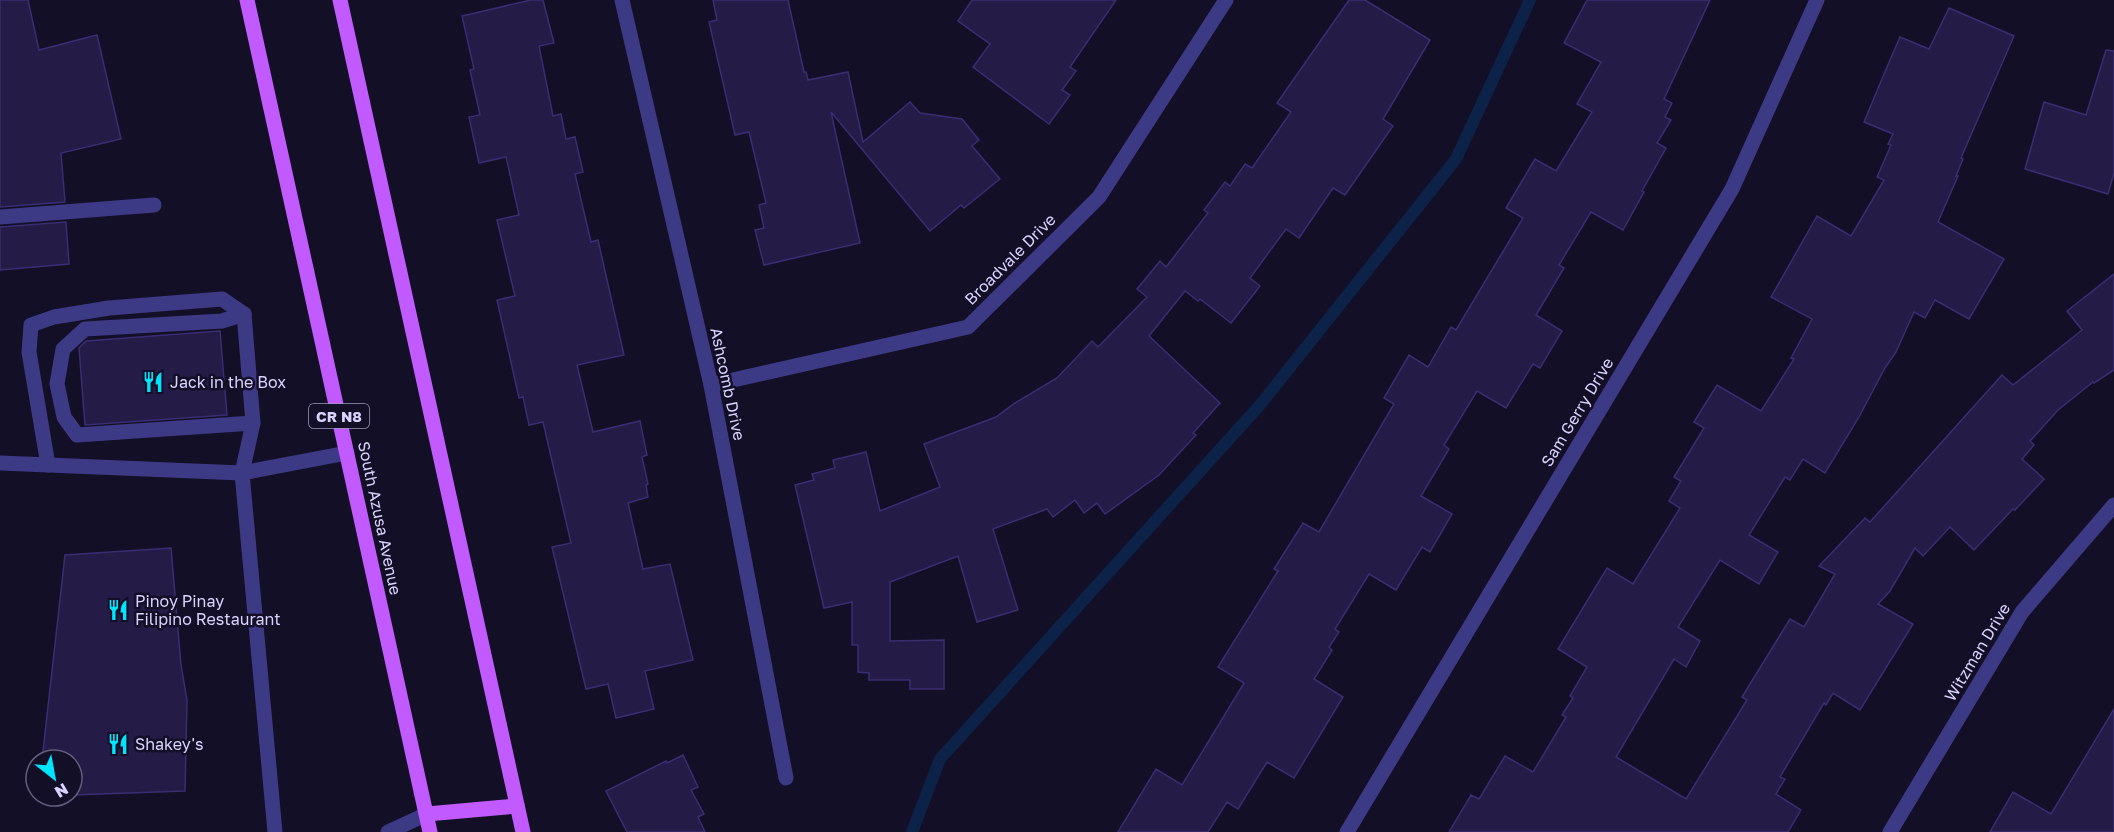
<svg xmlns="http://www.w3.org/2000/svg" width="2114" height="832" font-family="'Golos Text',sans-serif">
<style>
.lines{fill:none;stroke-linecap:round;stroke-linejoin:round}
.stream{stroke:#0c2248;stroke-width:12}
.building{fill:#241b47;stroke:#3b2d73;stroke-width:1.5}
.lane{stroke:#3d3a85;stroke-width:15}
.street{stroke:#3d3a85;stroke-width:15}
.primary{stroke:#c25bff;stroke-width:15}
.labels{text-anchor:middle;dominant-baseline:central;stroke-width:5;stroke-linejoin:round;paint-order:stroke}
.shield{fill:#130f26;stroke:#9e99be;stroke-width:1.5}
.shield-label{font-size:15px;font-weight:bold;fill:#d9d4ff}
.street-label{font-size:16px;fill:#d9d4ff;stroke:#130f26}
.poi-label{font-size:16px;fill:#d9d4ff;stroke:#130f26;text-anchor:start}
</style>
<rect width="100%" height="100%" fill="#130f26"/>
<g class="lines">
<path class="stream" d="M912 832 940 759 1260 405 1456 159 1530 0"/>
</g>
<g class="building">
<path d="M0 0H28L39 50 97 35 121 139 61 153 65 202 0 207Z"/>
<path d="M531 0H543L554 43 539 46 553 116 561 114 566 139 575 137 583 172 575 174 591 242 598 240 624 355 577 365 593 432 640 421 647 455 642 457 648 484 646 485 648 497 628 503 643 569 670 564 693 660 645 671 654 709 616 718 608 684 586 689 552 547 571 543 543 422 529 425 523 397 519 398 497 300 515 296 497 220 519 215 506 157 479 163 469 117 480 115 470 70 474 69 462 16Z"/>
<path d="M713 0H788L804 72H806L808 80 848 72 863 142 910 102 920 113 962 119 979 140 972 146 1000 179 964 208 961 205 930 231 831 112 860 243 764 265 755 230 764 228 759 205 766 203 749 132 735 135 709 22 717 20Z"/>
<path d="M972 0H1116L1070 67 1076 71 1062 90 1070 95 1049 124 973 67 990 44 958 21Z"/>
<path d="M1349 0H1365L1430 40 1383 119 1393 126 1345 195 1333 188 1299 238 1286 229 1250 278 1260 286 1231 323 1200 299 1198 301 1185 291 1149 336 1220 403 1193 433 1196 435 1159 475 1105 514 1097 503 1084 513 1075 500 1053 517 1047 509 993 529 1018 610 977 622 958 556 890 582V641L944 640V689H910V680H869V673L858 672V645H852V602L824 608 795 485 814 480 812 474 835 468 833 460 866 452 880 511 940 487 924 444 996 417 1015 403 1057 378 1092 341 1098 347 1147 297 1137 289 1160 261 1166 267 1208 213 1204 210 1225 182 1230 186 1245 164 1252 168 1291 112 1277 103Z"/>
<path d="M1587 0H1710L1664 99 1672 103 1665 117 1671 120 1657 143 1666 148 1642 191 1644 192 1623 230 1591 212 1559 265 1564 268 1536 315 1562 331 1540 368 1533 364 1506 408 1477 391 1444 445 1449 449 1421 496 1452 514 1430 552 1422 547 1396 590 1369 574 1335 629 1339 632 1329 647 1332 650 1314 679 1343 697 1294 778 1267 762 1238 809 1227 802 1208 832H1118L1156 769 1182 785 1244 683 1218 667 1278 571 1274 569 1303 523 1319 532 1394 404 1384 398 1409 355 1428 367 1451 327 1456 330 1523 218 1506 208 1535 159 1556 171 1592 112 1577 104 1601 62 1564 43Z"/>
<path d="M1949 8 2014 36 1961 158 1963 159 1956 176H1958L1938 222 2004 259 1969 319 1935 300 1925 318 1914 312 1896 352 1885 368 1859 417 1825 473 1803 459 1790 480 1785 477 1749 535 1778 552 1759 584 1720 560 1678 627 1700 641 1686 667 1674 659 1616 757 1686 799 1747 700 1742 697 1790 619 1804 627 1835 574 1819 566 1865 518 1870 522 2002 375 2013 385 2082 330 2067 311 2114 274V370L2094 383 2093 382 2058 410 2030 441 2034 445 2022 459 2044 479 2015 510 2013 509 1974 550 1950 527 1923 556 1915 548 1890 591 1878 604 1913 624 1860 710 1833 693 1826 705 1824 703 1780 777 1785 779 1776 794 1801 810 1788 832H1449L1471 795 1479 799 1505 756 1533 772 1566 717 1562 715 1573 698 1570 696 1587 667 1558 649 1607 568 1633 584 1680 508 1669 501 1681 481 1674 477 1704 428 1694 422 1717 385 1761 411 1794 359 1791 358 1812 319 1771 297 1817 216 1851 236 1884 180 1877 177 1891 145 1888 144 1893 134 1864 122 1884 74 1900 37 1929 49Z"/>
<path d="M2106 50 2114 51V173L2108 194 2025 169 2044 102 2086 115Z"/>
<path d="M66 222 69 264 0 270V227Z"/>
<path d="M220 331 227 415 85 425 79 348 86 341Z"/>
<path d="M171 548 181 665 187 700 185 791 72 795V760H42L65 555Z"/>
<path d="M2114 709V832H1990L2013 792 2051 814Z"/>
<path d="M683 755 698 787 691 790 704 814 698 817 705 832H627L606 791 666 761 667 763Z"/>
</g>
<g class="lines">
<g class="lane">
<path d="M0 217 154 205"/>
<path d="M244 314 222 321 85 329 63 349 57 384 64 417 77 435 253 423"/>
<path d="M0 463 242 473 253 423 244 314"/>
<path d="M48 465 29 352 31 325 54 317 109 308 222 299 244 314"/>
<path d="M275 832 242 473 347 453"/>
<path d="M388 832 427 814"/>
</g>
<g class="street">
<path d="M622 0 711 385 786 778"/>
<path d="M711 385 968 327 1099 197 1226 0"/>
<path d="M1347 832 1732 189 1817 0"/>
<path d="M1890 832 2022 612 2114 505"/>
</g>
<g class="primary">
<path d="M247 0 430 832"/>
<path d="M340 0 523 832"/>
<path d="M427 814 517 806"/>
</g>
</g>
<defs>
<symbol id="restaurant-bare" viewBox="-9 -9 18 18"><path d="M-5-6h1v4h1v-4h1v4h1v-4h1v5L-1.5 .5V6h-2V.5L-5-1ZM5-6V6H3V1.5H1.5Q1.5-4 5-6Z" fill="#00e5ff" stroke="#130f26" stroke-width="2.5" paint-order="stroke"/></symbol>
</defs>
<g fill-rule="evenodd">
<use href="#restaurant-bare" x="138" y="367" width="30" height="30"/>
<use href="#restaurant-bare" x="103" y="595" width="30" height="30"/>
<use href="#restaurant-bare" x="103" y="729" width="30" height="30"/>
</g>
<g class="labels">
<rect class="shield" x="309" y="404" width="60" height="24" rx="4.5"/>
<g class="shield-label">
<text x="339" y="416">CR N8</text>
</g>
<g class="street-label">
<text transform="translate(1010 259) rotate(-45)">Broadvale Drive</text>
<text transform="translate(728 384) rotate(78)">Ashcomb Drive</text>
<text transform="translate(1577 412) rotate(-59)">Sam Gerry Drive</text>
<text transform="translate(380 518) rotate(78)">South Azusa Avenue</text>
<text transform="translate(1977 652) rotate(-59)">Witzman Drive</text>
</g>
<g class="poi-label">
<text x="170" y="382">Jack in the Box</text>
<text x="135" y="601">Pinoy Pinay<tspan x="135" dy="18">Filipino Restaurant</tspan></text>
<text x="135" y="744">Shakey's</text>
</g>
</g>
<g transform="translate(54 778) rotate(149)"><circle r="28" fill="#130f26" stroke="#625e7d" stroke-width="1.5"/>
<path d="M0-4.5L10 22L0 15L-10 22Z" fill="#00e5ff"/>
<text y="-9" font-size="16" font-weight="bold" text-anchor="middle" fill="#d9d4ff">N</text>
</g>
</svg>
